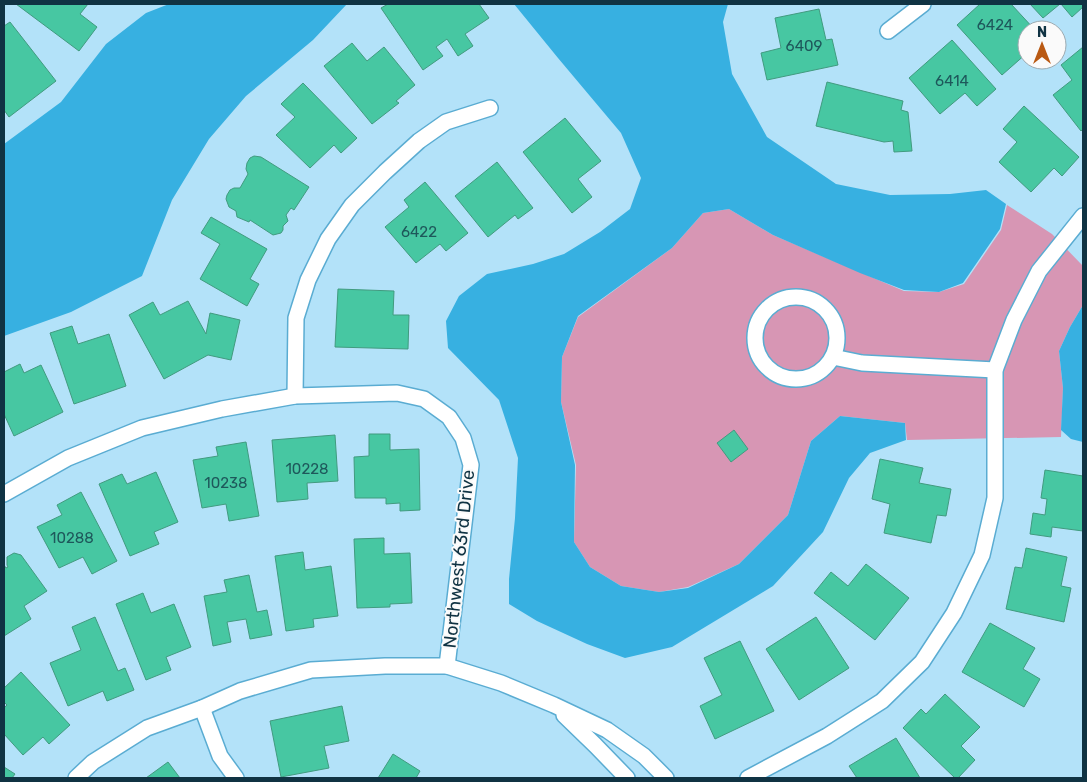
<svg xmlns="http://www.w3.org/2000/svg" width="1087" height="782" font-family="Rubik,sans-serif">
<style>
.green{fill:#d796b4}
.water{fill:#37b0e1}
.building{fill:#47c7a2;stroke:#419b7f}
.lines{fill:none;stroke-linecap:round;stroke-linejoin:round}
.street-casing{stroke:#5aacd2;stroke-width:18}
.street{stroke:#fff;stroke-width:15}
.labels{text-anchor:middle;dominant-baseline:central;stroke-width:4;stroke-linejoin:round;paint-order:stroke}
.number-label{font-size:15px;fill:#1e585b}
.street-label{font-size:18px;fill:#103343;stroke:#fafafa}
</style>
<rect width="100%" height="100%" fill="#b3e2f9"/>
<path class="green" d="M1007 205 1052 234 1083 266V305L1070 327 1059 351 1063 388 1061 437 907 440 905 423 840 416 811 441 788 515 739 564 688 587 659 592 621 586 590 567 574 542 576 465 561 402 562 357 578 317 672 248 703 213 729 209 773 235 904 291 939 292 964 284 1001 230Z"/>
<g class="water">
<path d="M169 4H347L313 40 246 96 209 139 172 200 142 276 71 312 4 336V144L61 102 106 44 146 13Z"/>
<path d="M514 4H728L723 22 732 74 767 137 836 184 890 195 950 194 986 190 1006 204 1000 229 963 283 939 292 904 290 860 273 773 235 729 209 703 213 672 248 578 316 562 357 561 402 575 465 574 542 590 567 621 586 659 592 688 588 739 564 788 515 811 441 840 416 905 423 906 440 870 453 849 478 823 532 773 586 672 647 625 658 587 644 537 621 509 604V579L515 518 518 458 499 400 448 348 446 321 459 296 487 274 533 264 564 254 600 232 630 209 641 178 621 133 558 58Z"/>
<path d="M1083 305V442L1071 439 1061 430 1063 388 1059 351 1070 327Z"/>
</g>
<g class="building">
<path d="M16 4H88L80 14 97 27 79 51Z"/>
<path d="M388 4H479L489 18 465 34 473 46 458 56 447 39 436 47 443 56 423 70 381 8Z"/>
<path d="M980 4H1011L1035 30H1027V53L1002 75 957 25Z"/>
<path d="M1030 4H1060L1043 18Z"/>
<path d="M1061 4H1083V7L1072 17Z"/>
<path d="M819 9 826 40 832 39 838 65 767 80 761 53 781 48 775 18Z"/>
<path d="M10 22 56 81 9 117 4 110V26Z"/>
<path d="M952 40 996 89 977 106 965 93 940 114 909 78Z"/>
<path d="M352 43 367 61 384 47 415 85 396 101 399 103 372 124 324 66Z"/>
<path d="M1083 47V129L1081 131 1053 95 1072 80 1061 65Z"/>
<path d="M827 82 903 101 901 110 908 112 912 151 894 152 893 141 884 142 816 126Z"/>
<path d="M303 83 357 138 341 153 334 145 310 168 276 135 295 117 281 104Z"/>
<path d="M1024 106 1079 157 1062 176 1054 168 1031 192 999 162 1017 142 1003 129Z"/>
<path d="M565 118 601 161 578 179 592 197 572 213 523 152Z"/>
<path d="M254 156 261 157 309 187 294 210 291 208 286 215 288 221 283 226V230L281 233 273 235 250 220 249 222 237 217 236 211 229 207 226 199 227 195 230 190 234 188H240L248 174 246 169 247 163 250 158Z"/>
<path d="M497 162 533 208 518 219 515 215 488 237 455 196Z"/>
<path d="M425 182 468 233 446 251 440 244 416 263 385 227 409 207 404 200Z"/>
<path d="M211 217 267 249 250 279 259 284 247 306 200 279 220 244 201 233Z"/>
<path d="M338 289 394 291 393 315H409L408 349 335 347Z"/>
<path d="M188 301 206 334 210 313 240 320 231 360 208 355 164 379 129 315 153 302 160 315Z"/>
<path d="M72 326 78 344 109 334 126 386 74 404 50 333Z"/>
<path d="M20 364 24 373 41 365 63 412 14 436 4 414V372Z"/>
<path d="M734 430 748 449 731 462 717 443Z"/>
<path d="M369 434H390V450L419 449 420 510 400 511V503L386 504V498H355L354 457 369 456Z"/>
<path d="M335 435 338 481 307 483 308 499 277 502 272 440Z"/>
<path d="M246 442 259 516 229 521 226 504 202 508 193 460 218 456 216 447Z"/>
<path d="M880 459 923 468 919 483 951 489 946 516 937 515 931 543 884 533 890 504 872 499Z"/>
<path d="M1045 470 1083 476V531L1052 527 1051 537 1030 534 1033 513 1045 515 1047 499 1041 498Z"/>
<path d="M156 472 178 522 154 532 159 544 130 556 99 484 122 474 127 484Z"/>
<path d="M81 492 117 561 92 574 83 557 59 568 37 527 62 515 57 505Z"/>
<path d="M384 538V554L410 553 412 603 390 604V607L357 608 354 539Z"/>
<path d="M1026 548 1067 557 1061 586 1071 588 1064 622 1006 609 1015 567 1022 568Z"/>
<path d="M303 552 305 570 331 566 338 616 313 619 314 627 286 631 275 556Z"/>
<path d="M14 553 21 555 47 591 24 606 31 619 4 636V565L6 568 8 567 7 565V557Z"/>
<path d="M866 564 909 598 875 640 814 593 831 572 848 586Z"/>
<path d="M249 575 257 612 267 610 272 635 250 639 246 619 227 622 231 642 213 646 204 596 227 592 224 580Z"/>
<path d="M143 593 151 613 174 604 191 647 166 657 171 670 146 680 116 604Z"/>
<path d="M95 617 118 671 125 668 134 690 107 701 103 691 68 706 50 663 81 650 72 627Z"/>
<path d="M816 617 849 668 799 700 766 649Z"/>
<path d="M990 623 1035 648 1023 669 1040 679 1024 707 962 672Z"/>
<path d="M740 641 774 711 715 739 700 706 722 695 704 658Z"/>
<path d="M21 672 70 725 49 744 43 737 23 755 4 734V708L7 705 4 702V688Z"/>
<path d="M945 694 980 727 961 746 975 760 958 778H955L903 728 921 709 926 714Z"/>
<path d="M342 706 349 741 324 746 329 768 281 777 270 721Z"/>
<path d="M896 738 920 778H857L849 766Z"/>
<path d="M393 754 420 771 416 778H378Z"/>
<path d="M168 762 180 778H146Z"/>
<path d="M4 767 15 774 12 778H4Z"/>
</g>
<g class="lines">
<defs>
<g id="street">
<path d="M888 31 923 4"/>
<circle cx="796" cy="338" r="41"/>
<path d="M833 357 862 363 995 370"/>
<path d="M295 396 296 318 308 280 328 239 352 205 385 172 419 141 446 122 490 108"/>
<path d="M4 494 68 458 142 428 222 409 295 396 397 393 424 399 449 417 463 438 471 465 447 666"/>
<path d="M202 708 220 756 236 778"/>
<path d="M564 715 595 745 627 778"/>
<path d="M76 778 93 762 147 728 202 708 240 691 311 670 385 666H447L501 683 554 705 607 730 644 756 666 778"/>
<path d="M748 778 827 736 882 701 922 662 954 613 982 555 995 498V370L1014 320 1039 271 1083 216"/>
</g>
</defs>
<use href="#street" class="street-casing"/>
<use href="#street" class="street"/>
</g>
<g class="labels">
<g class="number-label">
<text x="995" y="25">6424</text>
<text x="804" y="46">6409</text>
<text x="952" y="81">6414</text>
<text x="419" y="232">6422</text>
<text x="307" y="469">10228</text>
<text x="226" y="483">10238</text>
<text x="72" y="538">10288</text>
</g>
<g class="street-label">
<text transform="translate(459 559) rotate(-84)">Northwest 63rd Drive</text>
</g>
</g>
<rect width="1087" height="782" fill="none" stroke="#103343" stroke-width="10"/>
<g transform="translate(1042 45)"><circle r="24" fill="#fafafa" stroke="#9caab1"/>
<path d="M0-4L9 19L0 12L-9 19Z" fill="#b95913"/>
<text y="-8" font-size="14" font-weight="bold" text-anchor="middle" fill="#103343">N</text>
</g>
</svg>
